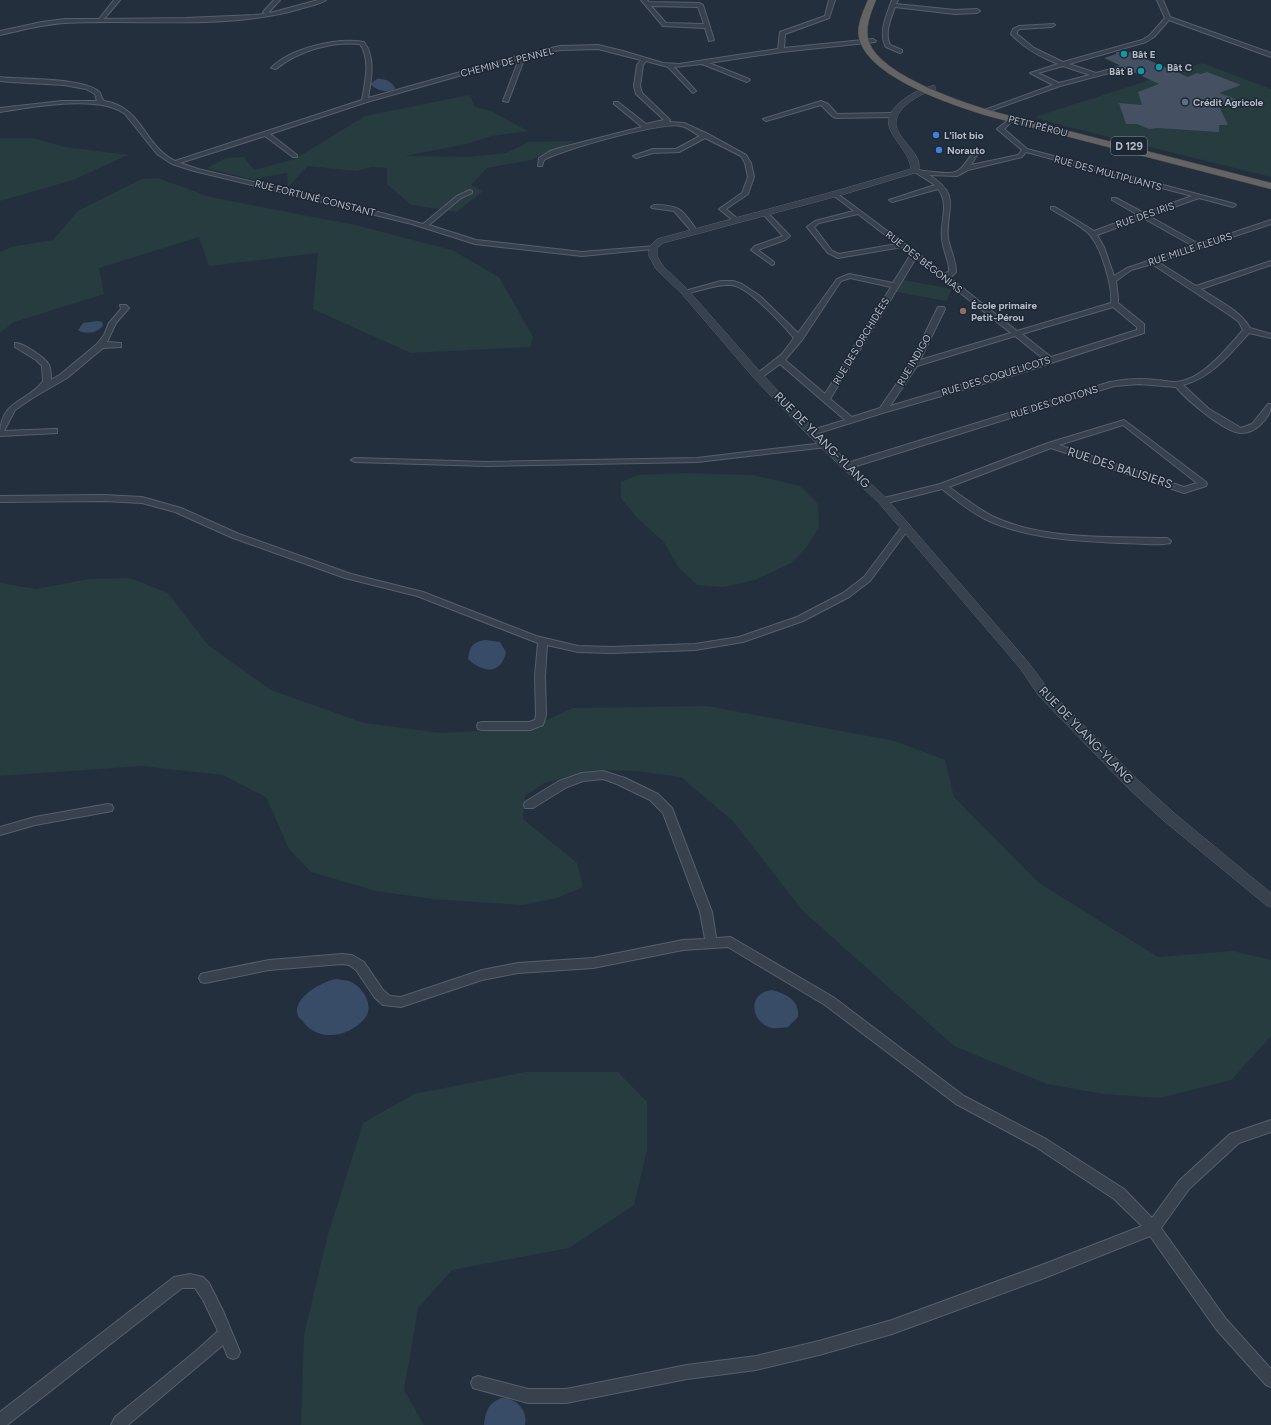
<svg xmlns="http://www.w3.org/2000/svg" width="1271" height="1425" font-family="Figtree,sans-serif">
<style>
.green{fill:#263c3f}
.water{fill:#394c67}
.building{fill:#455162}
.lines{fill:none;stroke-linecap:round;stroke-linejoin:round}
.minor-casing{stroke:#565f6c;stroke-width:2}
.tertiary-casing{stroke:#565f6c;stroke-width:1}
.trunk-casing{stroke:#434c59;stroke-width:1}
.minor{fill:#38414e;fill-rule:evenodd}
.tertiary{fill:#38414e;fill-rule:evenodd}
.trunk{fill:#656462;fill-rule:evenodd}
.culture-dot{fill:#0f9aa8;stroke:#1d2633;stroke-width:1.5}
.service-dot{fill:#5c6f8a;stroke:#1d2633;stroke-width:1.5}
.shop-dot{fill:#3f7fe0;stroke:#1d2633;stroke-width:1.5}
.education-dot{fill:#8d6e63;stroke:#1d2633;stroke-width:1.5}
.labels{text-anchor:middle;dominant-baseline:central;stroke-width:3;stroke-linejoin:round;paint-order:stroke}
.far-poi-label{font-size:10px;font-weight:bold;fill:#b4bcc9;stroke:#1d2633;text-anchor:start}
.far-street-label{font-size:10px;fill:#b4bcc9;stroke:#1d2633}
.shield{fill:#1d2633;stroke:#878f9c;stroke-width:1}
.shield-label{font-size:11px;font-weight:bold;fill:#b4bcc9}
.street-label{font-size:12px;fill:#b4bcc9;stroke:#1d2633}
</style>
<rect width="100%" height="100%" fill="#242f3e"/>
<g class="green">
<path d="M1202 63 1271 89V177L1057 124 1035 117Z"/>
<path d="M469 95 475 107 491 111 528 131 492 136 466 144 405 156 467 157 506 153 529 142 575 141 531 160 487 168 471 185 483 191 457 212 411 205 387 184V168L372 167 356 171 308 166 288 187 287 173 263 177 258 181 207 168 226 158 244 157 254 170 295 159 365 116Z"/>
<path d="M0 138H33L65 147 128 155 73 180 0 201Z"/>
<path d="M158 178 210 197 355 225 452 250 499 277 533 337 530 347 411 353 313 309 318 253 209 266 199 237 99 268 104 294 14 322 0 333V252L11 247 53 240 78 211 142 179Z"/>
<path d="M903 280 952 289 946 301 897 292Z"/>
<path d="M681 473 753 475 800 486 818 504 819 528 806 548 791 563 755 580 723 587 697 585 679 568 664 542 638 519 621 498V482L638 475Z"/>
<path d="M130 578 168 593 208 645 271 690 364 723 442 733 531 727 573 708 707 706 895 741 945 760 954 797 1039 883 1158 957 1233 951 1271 960V1036L1231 1080 1160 1098 1104 1094 1047 1084 954 1046 803 911 733 821 681 777 637 771 595 770 544 783 525 796 523 819 577 863 583 887 557 898 522 905 433 899 376 891 311 872 289 849 266 797 223 775 141 766 0 776V583L36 589 89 579Z"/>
<path d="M525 1072H618L647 1102V1150L634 1205 569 1248 452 1270 418 1308 404 1390 424 1425H301L304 1335 327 1238 363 1123 414 1094Z"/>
</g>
<g class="water">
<path d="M377 79C383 78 394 82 395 89 387 93 377 91 370 84Z"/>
<path d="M98 321 102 322 103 325C99 333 85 335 78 330L83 323Z"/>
<path d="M485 640 500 642 506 652C501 675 483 673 468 659 470 647 472 642 485 640Z"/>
<path d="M336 979C340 980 345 980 349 981 362 986 375 1005 365 1018 350 1036 321 1043 304 1023 303 1021 299 1018 298 1016 291 998 323 981 336 979Z"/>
<path d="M772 990C786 994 800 1000 798 1017L788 1027C783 1027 777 1029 772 1028 751 1023 746 993 772 990Z"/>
<path d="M502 1398C517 1398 528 1411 525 1425H484C485 1412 489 1402 502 1398Z"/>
</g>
<path class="building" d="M1116 52 1145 53 1146 59 1188 77 1197 73 1201 74 1207 72 1241 85 1219 93 1246 103V105L1218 104 1228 125H1219V132L1157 128 1149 129 1137 124H1126L1119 103 1142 105 1138 92 1159 84 1131 71 1123 65H1119L1104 58 1116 54Z"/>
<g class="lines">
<defs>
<g id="minor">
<path d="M114 0H120L104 19 186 18 255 15 265 14 263 12 274 0H280L269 12 270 13 318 0H326C319 5 308 6 300 9 227 30 141 19 66 23 44 24 22 30 0 35V31L42 22 65 19H99Z"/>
<path d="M641 0H647L649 2 699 3 703 5 714 40 709 41 705 28 663 26ZM651 6 698 7 704 24 666 23Z"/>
<path d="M829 0H835L829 18 785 34 784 48 873 39 876 41 875 42 781 52 709 63 749 79 750 80 747 82 702 64 674 67 695 90 696 91 693 93 668 67 646 61 643 65 640 86 642 93 670 120 669 122 684 123 708 134 746 155 751 163 754 177 748 194 726 209 739 220V222H735L719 209 742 193 748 177 745 163 741 156 705 138 679 152 653 153 636 158 633 156 653 149H676L700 136C694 133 687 127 681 126 664 121 560 150 544 160L542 166H538L539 158 550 151 563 147 642 127 614 104V102H618L646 124 664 120 636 94 634 86 637 65 641 60 598 49 560 50 525 57 508 102 503 101 519 59 367 102 270 134 297 155V157H293L265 136 180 163 198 169 348 204 423 224 457 196 470 190 472 191V193L461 198 429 225 476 240 582 252 655 246V248L653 249 582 256 475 244 412 224 194 171 172 164 157 154 125 114C100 94 31 107 0 112V108L62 101H97L95 94 86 89 64 85 11 82 0 81V77C20 80 88 77 100 93 101 95 102 99 104 101 143 107 143 145 175 161L362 100C365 83 371 59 360 44 332 41 298 51 276 69L271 68C290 48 338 37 364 42 376 58 371 80 368 98L521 55 560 46 598 45 623 51 663 63 679 64 778 49 780 32 825 16Z"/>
<path d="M892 0H898L896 4 955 10 977 9 980 11 977 13 955 14 895 7C891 18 884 33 890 45L902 50V52L900 53 886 47C878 33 887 14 892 0Z"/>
<path d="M1157 0H1163L1170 17 1271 53V57L1169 20 1154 37 1146 42 1069 64 1096 73 1122 66 1125 68 1124 69 1060 86 984 113 979 112 1053 85 1030 73 1058 64C1040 57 1024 48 1011 34L1013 29 1019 26 1054 24 1055 25 1052 27 1020 29 1017 31V34L1034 48 1063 62 1142 40 1150 35 1165 18ZM1063 66 1090 75 1059 83 1038 73Z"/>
<path d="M821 101 828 104 837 114 892 113 895 115 892 117 836 118 832 116 821 105 766 121 763 119Z"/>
<path d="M1007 121 1010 123 1004 129 1027 149 1235 204 1236 205 1233 207 1199 198 1149 216 1199 244 1271 220V224L1158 262 1196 286 1271 261V265L1201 289C1218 301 1240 310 1250 328L1271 334V338L1249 333C1230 354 1211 378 1183 385L1209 409 1241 428 1252 424 1268 404H1271C1271 413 1267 418 1260 425 1255 430 1248 433 1241 433 1225 433 1186 399 1176 387L1139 384 1114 386 850 468H844L843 466 844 464 1110 382C1125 379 1141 378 1156 380 1162 380 1168 382 1174 382 1201 382 1227 348 1243 330L1239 322 1231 316 1152 264 1131 270 1116 281 1118 298V303L1144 324V333L1014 375 886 412 812 435 808 433 809 431 845 420 780 364 761 378H758L754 376 782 354 794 338C782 324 748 286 731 285 715 284 700 291 685 294L681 292 721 281H733L742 284 760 296 798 333 837 279 849 274 893 283 911 254 902 247 838 258 828 253 807 227 815 221 854 211 833 195V193L835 192 945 274 949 271V268C948 258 942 248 942 237 940 221 950 204 938 189L892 202 889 200 935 185 913 171V169C917 168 920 171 924 171 957 174 957 178 975 149L977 148 980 150 971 165 1018 155 1022 150 997 129ZM1026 152 1192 196 1144 213 1116 198H1112V200L1138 215 1094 231 1055 207H1051V209C1063 217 1080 224 1090 235 1101 247 1113 287 1111 303L1017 331 950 278 956 272C956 260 950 250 948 238 945 209 963 196 929 175L957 176 968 170 1022 157ZM858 214 897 244 839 254 832 251 814 227 819 223ZM1143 218 1193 246 1127 268 1114 276 1104 247 1097 235ZM916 258 1011 333 920 360 945 309 944 307H938L910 364 880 408 852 417 830 399ZM850 278 891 287 825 394 785 360 802 340 841 281ZM1113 307 1137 327V330L1051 357 1022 334ZM1015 336 1045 360 890 406 917 366Z"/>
<path d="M654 205C682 205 683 211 698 232L693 233 674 211 652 208 651 207Z"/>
<path d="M763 212H767L790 236 785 240 758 250 774 262V264L772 265 751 250 755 246 783 236 763 214Z"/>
<path d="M120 305H126L129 308 116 323 107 342 121 343V347L103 348 67 378 34 397 15 410 4 431 54 429H57V433L0 436C0 399 26 404 43 381L42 366 36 360 15 347V343C22 342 46 358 49 365 51 369 51 376 51 380L61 374 97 344 104 335 109 323 121 309Z"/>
<path d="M1124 420 1206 482 1207 484 1206 486 1184 493 1051 448 949 487C963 497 977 508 992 516 1041 540 1113 537 1167 538L1171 541 1170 543C1157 546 1135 543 1121 543 1077 541 1028 539 987 520 970 512 956 500 942 489L883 504 879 501 880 499 940 484 1048 443ZM1123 425 1197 483 1184 487 1059 445Z"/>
<path d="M824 443 828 445 827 447 697 462 487 466 355 462 351 460 355 458 487 462 697 458Z"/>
<path d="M104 495 142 497 181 508 239 534 351 574 423 592 536 636 578 646 611 647 695 644 739 637 797 617 843 593 864 577 903 525H909L910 527 870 581 849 597 803 621 743 642 695 650 611 653 578 652 547 645 545 676 546 715 543 725 530 730H482L478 729 477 726 478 723 482 722H529L535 720 536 715 535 676 538 643 417 596 345 578 233 538 175 512 142 503 104 501 0 502V496Z"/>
<path d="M603 771 625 778 658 794 672 808 712 912 716 938 730 937 734 939 833 997 964 1096 1046 1139 1124 1189 1152 1218 1179 1181 1230 1134 1271 1120V1132L1239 1143 1189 1189 1161 1228 1226 1319 1271 1369V1387L1266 1385 1216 1329 1150 1236 1047 1277 892 1334 819 1355 756 1370 687 1379 566 1403H528L473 1388 471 1383 473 1378 478 1376 528 1389H566L687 1365 756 1356 819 1341 892 1320 1047 1263 1142 1226 1114 1199 1036 1147 956 1104 825 1005 728 947 683 950 593 968 518 973 482 980 401 1007 383 1005 375 998 356 970 349 965 342 964 269 970 205 983 201 982 199 978 201 974 205 973 269 960 342 954 352 955 364 962 383 990 390 996 401 997 482 970 518 963 593 958 683 940 705 939 700 912 663 813 650 800 617 784 603 779 583 781 567 787 533 808H525L524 805 525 802 559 781 582 773Z"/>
<path d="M108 804 112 805 113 808 112 811 35 825 0 835V827L35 817Z"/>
<path d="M190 1274 203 1277 209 1283 223 1311 240 1352 238 1357 233 1359 228 1357 223 1345 128 1425H111L115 1417 196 1351 218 1331 203 1300 195 1288H182L7 1425H0V1412L174 1277Z"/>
</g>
<path id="tertiary" d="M932 86H935V90C923 93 914 98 905 106 876 133 927 148 918 172L838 196 663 243 657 248V256L663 266 688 290 762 374 816 431 887 499 1028 662 1049 690 1139 781 1174 813 1271 893V907L1266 905 1164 821 1129 789 1039 696 1020 668 879 503 808 435 754 378 682 294 656 269 649 256V247L657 239 832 192 911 169C908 142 871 129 899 103 909 95 919 89 932 86Z"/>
<path id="trunk" d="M868 0H876C871 12 864 29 869 42 881 76 966 104 999 113L1271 183V189L992 117C957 107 872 79 860 41 855 28 863 12 868 0Z"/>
</defs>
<use href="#minor" class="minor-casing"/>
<use href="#tertiary" class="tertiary-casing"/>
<use href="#trunk" class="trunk-casing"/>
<use href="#minor" class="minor"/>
<use href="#tertiary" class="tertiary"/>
<use href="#trunk" class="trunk"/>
</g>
<g class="culture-dot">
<circle cx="1124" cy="54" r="4"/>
<circle cx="1159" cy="67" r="4"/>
<circle cx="1141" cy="71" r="4"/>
</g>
<circle class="service-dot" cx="1185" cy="102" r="4"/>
<g class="shop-dot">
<circle cx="936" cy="135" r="4"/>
<circle cx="939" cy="150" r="4"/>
</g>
<circle class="education-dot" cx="963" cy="311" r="4"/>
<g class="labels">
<g class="far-poi-label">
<text x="1132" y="54">Bât E</text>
<text x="1167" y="67">Bât C</text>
<text x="1133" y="71" text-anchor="end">Bât B</text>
<text x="1193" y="102">Crédit Agricole</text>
<text x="944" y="135">L'îlot bio</text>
<text x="947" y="150">Norauto</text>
<text x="971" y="305">École primaire<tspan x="971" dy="12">Petit-Pérou</tspan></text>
</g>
<g class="far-street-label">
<text transform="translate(507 62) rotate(-14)">CHEMIN DE PENNEL</text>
<text transform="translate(1038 126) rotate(14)">PETIT PÉROU</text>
<text transform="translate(1108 173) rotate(15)">RUE DES MULTIPLIANTS</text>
<text transform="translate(315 198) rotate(14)">RUE FORTUNÉ CONSTANT</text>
<text transform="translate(1145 215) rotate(-19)">RUE DES IRIS</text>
<text transform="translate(1190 249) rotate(-18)">RUE MILLE FLEURS</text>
<text transform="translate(924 262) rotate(38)">RUE DES BÉGONIAS</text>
<text transform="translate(861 341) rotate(-59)">RUE DES ORCHIDÉES</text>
<text transform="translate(914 360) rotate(-60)">RUE INDIGO</text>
<text transform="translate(996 376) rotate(-17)">RUE DES COQUELICOTS</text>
<text transform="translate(1054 402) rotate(-17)">RUE DES CROTONS</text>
</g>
<rect class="shield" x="1111" y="137" width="36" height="18" rx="3"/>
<g class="shield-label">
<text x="1129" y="146">D 129</text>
</g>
<g class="street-label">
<text transform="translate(822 440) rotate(45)">RUE DE YLANG-YLANG</text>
<text transform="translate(1120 468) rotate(18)">RUE DES BALISIERS</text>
<text transform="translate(1086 735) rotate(46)">RUE DE YLANG-YLANG</text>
</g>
</g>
</svg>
